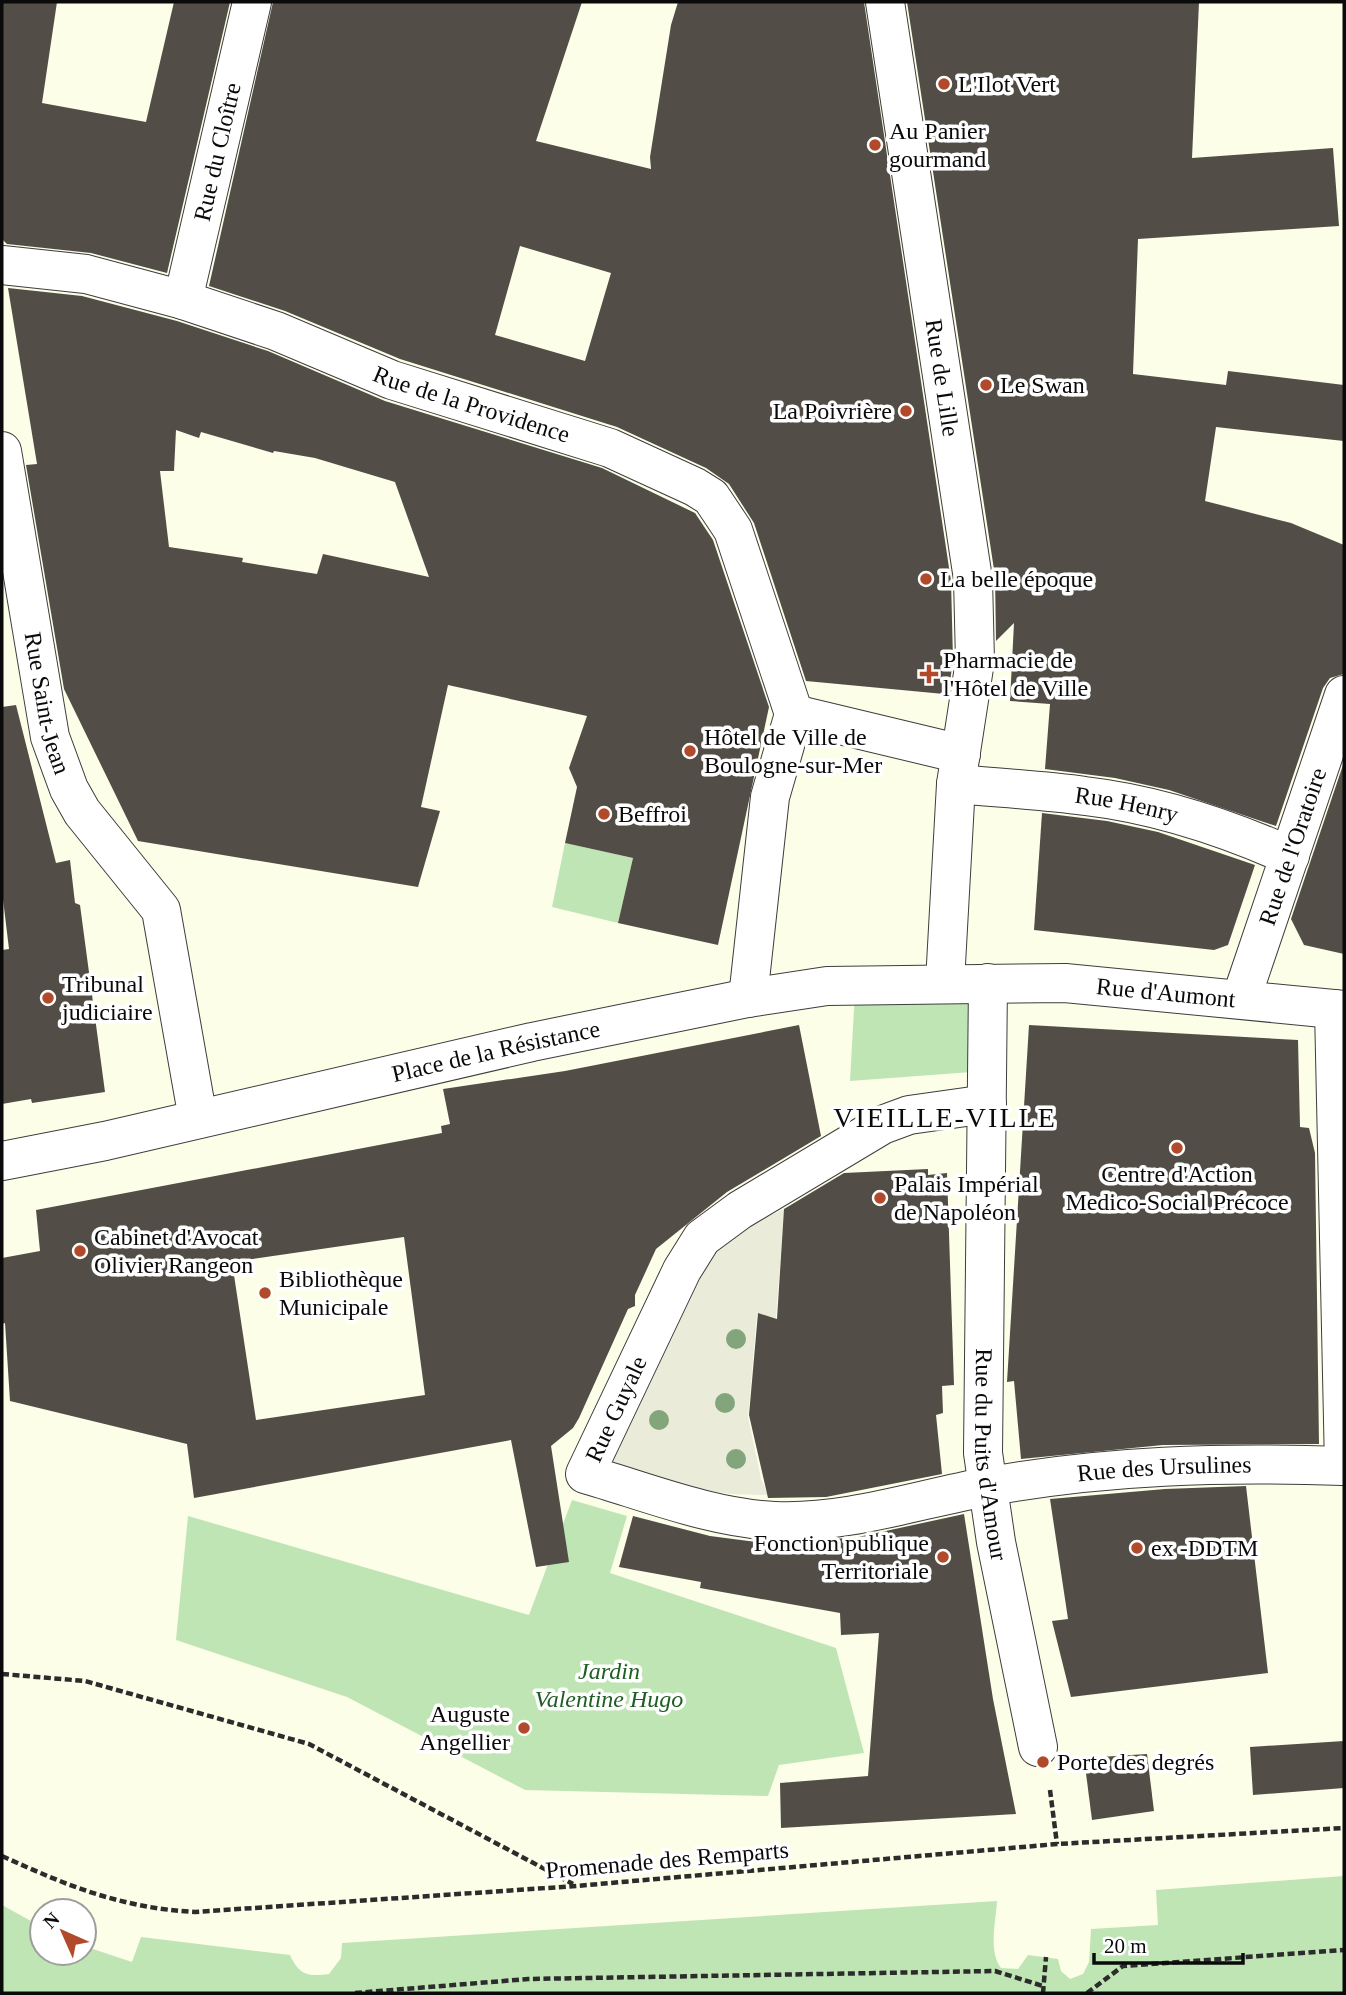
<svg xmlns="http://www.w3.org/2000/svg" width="1346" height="1995" font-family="Georgia,serif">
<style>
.green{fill:#c0e5b5}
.plaza{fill:#ebebd9}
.building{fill:#524e47;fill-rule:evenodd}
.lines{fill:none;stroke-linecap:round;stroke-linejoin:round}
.street-casing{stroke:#3d3d3d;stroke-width:40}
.path{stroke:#2c2c2c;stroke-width:4.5;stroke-dasharray:7 3.5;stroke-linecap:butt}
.street{stroke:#fff;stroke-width:38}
.tree{fill:#82a57c}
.poi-dot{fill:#b14a2b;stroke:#fff;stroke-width:2.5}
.labels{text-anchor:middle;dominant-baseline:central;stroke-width:7;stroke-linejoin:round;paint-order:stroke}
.poi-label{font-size:24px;fill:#0a0a0a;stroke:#fff;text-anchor:start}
.street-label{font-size:24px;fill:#0a0a0a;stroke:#fff}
.park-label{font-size:24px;font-style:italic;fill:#1f5d23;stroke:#fff}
.quarter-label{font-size:28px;letter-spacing:2px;fill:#0a0a0a;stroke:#fff}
</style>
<rect width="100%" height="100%" fill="#fcfee8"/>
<g class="green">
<path d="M565 843 633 858 618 923 552 907Z"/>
<path d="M855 992 969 1001 972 1072 850 1081Z"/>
<path d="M572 1500 627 1516 610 1573 836 1648 864 1753 779 1765 768 1796 525 1790 347 1697 176 1640 188 1516 529 1615Z"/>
<path d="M1344 1876V1993H2V1905L42 1927V1953H84V1946L132 1962 141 1937 290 1955C299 1975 308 1977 329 1974L341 1958 342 1943 997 1901C996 1921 988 1951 1001 1968L1018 1969 1028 1955 1058 1959 1061 1971 1070 1979 1083 1974 1089 1962 1091 1929 1158 1925 1156 1890Z"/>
</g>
<path class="plaza" d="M784 1209 776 1318 757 1314 748 1417 761 1479 768 1495 732 1494 690 1488 610 1466 710 1244Z"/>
<g class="building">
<path d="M2 2H57L42 103 146 122 174 2H230L167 273 91 253 7 244 2 239Z"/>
<path d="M273 2H582L536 141 651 169 650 157 671 25 678 2H864L951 581 953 660 949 689 944 694 806 681 754 523 729 484 706 468 617 427 400 359 285 311 209 286ZM520 246 611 273 585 361 495 335Z"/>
<path d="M907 2H1199L1192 158 1333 148 1339 226 1138 239 1133 374 1226 385 1228 371 1344 385V441L1216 427 1205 501 1291 523 1344 545V674L1330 678 1323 688 1276 826 1169 790 1115 778 1045 769 1050 704 1010 701 1014 623 996 641 995 576Z"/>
<path d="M8 288 82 296 177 321 268 351 385 401 602 468 695 513 713 540 769 707 718 945 618 923 633 858 565 843 577 787 569 768 587 716 448 685 421 807 440 811 418 887 138 841 64 689 26 465 37 464ZM176 430 199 438 201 432 273 453 274 451 315 458 395 482 429 577 323 554 317 574 242 562 243 558 169 547 160 471H174Z"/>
<path d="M16 705 56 863 70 860 75 903 80 905 105 1092 32 1103 31 1099 2 1104V950L9 949 2 891V707Z"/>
<path d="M1344 762V954L1304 945 1291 919Z"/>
<path d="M1042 813 1107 821 1158 832 1255 865 1228 945 1214 950 1034 930Z"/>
<path d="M799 1025 821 1136 727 1192 656 1249 635 1295V1306L628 1309 579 1418 573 1428 551 1446 569 1562 536 1567 511 1440 194 1498 187 1444 10 1401 5 1323 2 1324V1258L40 1251 36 1210 442 1133 441 1126 450 1124 443 1089 565 1071ZM404 1237 425 1395 256 1420 232 1262Z"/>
<path d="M1029 1025 1298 1040 1300 1127 1309 1128 1315 1153 1319 1444 1163 1445 1021 1459 1014 1381 1007 1382Z"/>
<path d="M928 1169V1175L947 1173 954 1385 942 1386 943 1413 936 1415 942 1474 826 1497 768 1498 749 1415 758 1313 777 1319 784 1209 844 1173Z"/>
<path d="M1246 1486 1268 1673 1071 1697 1052 1621 1068 1619 1050 1499 1165 1489Z"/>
<path d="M964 1514 993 1699 1016 1814 781 1828 780 1783 868 1776 879 1633 841 1635 840 1613 700 1588 701 1582 619 1567 633 1516 710 1536 788 1546 786 1543 858 1537Z"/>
<path d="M1344 1741V1788L1253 1795 1250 1747Z"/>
<path d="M1147 1754 1154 1811 1092 1820 1084 1758Z"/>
</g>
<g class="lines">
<defs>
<g id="street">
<path id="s1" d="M885 2 973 579 975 661 956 784 945 982"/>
<path id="s2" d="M2 265 86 274 183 300 276 331 392 380 610 448 695 487 711 497 733 530 794 714"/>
<path id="s3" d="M183 300 252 2"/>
<path id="s4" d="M2 451 50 737 69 789 82 812 161 910 198 1119"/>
<path d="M794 714 961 754"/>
<path id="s5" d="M956 784C999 788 1042 790 1085 796 1154 804 1227 828 1290 856"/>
<path id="s6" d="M988 983 983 1453 996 1542 1038 1747"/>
<path d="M748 998 770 797 794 714"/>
<path id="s7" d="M1241 999 1344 695"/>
<path d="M1334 1009 1344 1466"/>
<path id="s8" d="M987 1104 909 1115 882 1125 740 1210 702 1238 682 1270 585 1474C647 1492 711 1518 775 1521 846 1524 916 1500 985 1487 1106 1465 1221 1462 1344 1466"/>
<path id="s9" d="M2 1161 105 1141 532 1042 748 998 827 986 1065 983 1344 1010"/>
</g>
</defs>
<use href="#street" class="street-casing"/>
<g class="path">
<path d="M2 1674 85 1681 309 1744 573 1884"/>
<path d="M1050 1790 1057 1844"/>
<path d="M2 1856C68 1886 121 1908 195 1912L576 1886 1057 1844 1344 1828"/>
<path d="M355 1993 528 1979 995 1971 1043 1986"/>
<path d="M1043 1993 1046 1957"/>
<path d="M1087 1993 1123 1966 1344 1950"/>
</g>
<use href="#street" class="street"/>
</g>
<g class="tree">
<circle cx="736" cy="1339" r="10"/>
<circle cx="725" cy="1403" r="10"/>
<circle cx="659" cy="1420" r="10"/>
<circle cx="736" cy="1459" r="10"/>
</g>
<g class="poi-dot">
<circle cx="944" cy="84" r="7"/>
<circle cx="875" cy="145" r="7"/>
<circle cx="986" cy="385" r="7"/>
<circle cx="906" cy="411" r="7"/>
<circle cx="926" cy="579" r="7"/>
<path d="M925.5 663.5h7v7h7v7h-7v7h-7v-7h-7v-7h7z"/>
<circle cx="690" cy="751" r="7"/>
<circle cx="604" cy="814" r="7"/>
<circle cx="48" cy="998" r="7"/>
<circle cx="1177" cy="1148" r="7"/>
<circle cx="880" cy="1198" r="7"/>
<circle cx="80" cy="1251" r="7"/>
<circle cx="265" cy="1293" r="7"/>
<circle cx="1137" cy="1548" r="7"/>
<circle cx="943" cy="1557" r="7"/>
<circle cx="524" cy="1728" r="7"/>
<circle cx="1043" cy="1762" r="7"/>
</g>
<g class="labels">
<g class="poi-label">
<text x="958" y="84">L'Ilot Vert</text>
<text x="889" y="131">Au Panier<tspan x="889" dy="28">gourmand</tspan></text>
<text x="1000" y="385">Le Swan</text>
<text x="892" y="411" text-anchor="end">La Poivrière</text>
<text x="940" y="579">La belle époque</text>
<text x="943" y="660">Pharmacie de<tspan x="943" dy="28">l'Hôtel de Ville</tspan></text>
<text x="704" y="737">Hôtel de Ville de<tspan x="704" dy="28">Boulogne-sur-Mer</tspan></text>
<text x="618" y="814">Beffroi</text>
<text x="62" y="984">Tribunal<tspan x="62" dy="28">judiciaire</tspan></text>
<text x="1177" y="1174" text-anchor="middle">Centre d'Action<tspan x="1177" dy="28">Medico-Social Précoce</tspan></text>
<text x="894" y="1184">Palais Impérial<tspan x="894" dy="28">de Napoléon</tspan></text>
<text x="94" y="1237">Cabinet d'Avocat<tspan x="94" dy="28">Olivier Rangeon</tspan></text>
<text x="279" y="1279">Bibliothèque<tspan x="279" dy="28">Municipale</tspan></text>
<text x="929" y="1543" text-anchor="end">Fonction publique<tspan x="929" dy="28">Territoriale</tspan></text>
<text x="1151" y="1548">ex -DDTM</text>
<text x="510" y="1714" text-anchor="end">Auguste<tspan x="510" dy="28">Angellier</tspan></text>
<text x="1057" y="1762">Porte des degrés</text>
</g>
<g class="street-label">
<text stroke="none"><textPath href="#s3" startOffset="152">Rue du Cloître</textPath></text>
<text stroke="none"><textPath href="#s1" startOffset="380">Rue de Lille</textPath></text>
<text stroke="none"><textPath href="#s2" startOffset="492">Rue de la Providence</textPath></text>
<text stroke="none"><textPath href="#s4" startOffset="256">Rue Saint-Jean</textPath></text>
<text stroke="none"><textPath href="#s5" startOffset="172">Rue Henry</textPath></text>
<text stroke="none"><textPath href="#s7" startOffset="161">Rue de l'Oratoire</textPath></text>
<text stroke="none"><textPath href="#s9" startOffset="1183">Rue d'Aumont</textPath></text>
<text stroke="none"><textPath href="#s9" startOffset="506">Place de la Résistance</textPath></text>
<text transform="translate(616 1409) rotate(-65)">Rue Guyale</text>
<text stroke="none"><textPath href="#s6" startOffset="472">Rue du Puits d'Amour</textPath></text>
<text stroke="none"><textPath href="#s8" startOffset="1174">Rue des Ursulines</textPath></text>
<text transform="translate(667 1860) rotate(-5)">Promenade des Remparts</text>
</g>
<g class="park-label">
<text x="609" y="1671">Jardin<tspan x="609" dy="28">Valentine Hugo</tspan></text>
</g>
<g class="quarter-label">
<text x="945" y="1117">VIEILLE-VILLE</text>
</g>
</g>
<rect width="1346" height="1995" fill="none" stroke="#0a0a0a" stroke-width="7"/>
<g transform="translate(63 1932) rotate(315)"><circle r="33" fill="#ffffff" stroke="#9d9d9d" stroke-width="2"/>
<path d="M0-5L12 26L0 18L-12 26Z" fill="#b14a2b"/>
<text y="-10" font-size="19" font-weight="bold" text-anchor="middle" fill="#0a0a0a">N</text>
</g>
<path d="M1094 1953v10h149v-10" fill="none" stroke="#0a0a0a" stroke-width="3.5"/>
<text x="1104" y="1953" font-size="21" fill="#0a0a0a" stroke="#ffffff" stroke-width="5" paint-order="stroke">20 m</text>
</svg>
